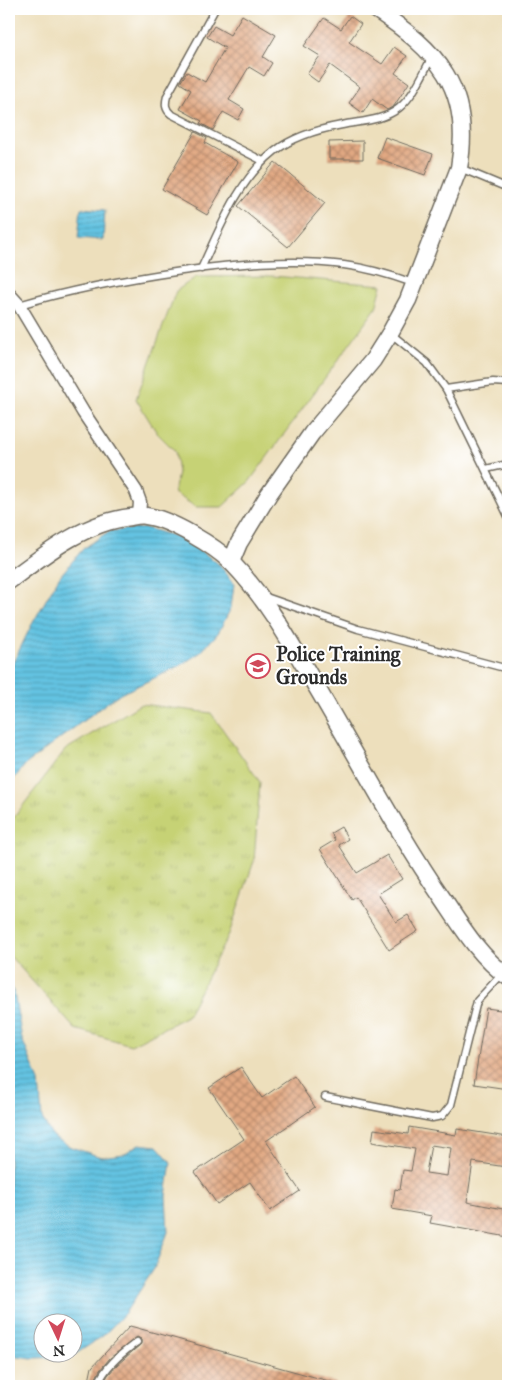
<svg xmlns="http://www.w3.org/2000/svg" width="517" height="1395" font-family="'IM FELL Great Primer',serif">
<style>
.park{fill:url(#park-tufts);stroke:#787e50}
.garden{fill:#c6d274;stroke:#787e50}
.water{fill:url(#water-rules);stroke:#477786;fill-rule:evenodd}
.building{fill:url(#building-cross-hatch);fill-rule:evenodd}
.lines{fill:none;stroke-linecap:round;stroke-linejoin:round}
.lane-casing{stroke:#6f6a5e;stroke-width:9}
.street-casing{stroke:#6f6a5e;stroke-width:15}
.secondary-casing{stroke:#6f6a5e;stroke-width:19}
.lane{stroke:#fff;stroke-width:6}
.street{stroke:#fff;stroke-width:12}
.secondary{stroke:#fff;stroke-width:16}
.labels{text-anchor:middle;dominant-baseline:central;stroke-width:4;stroke-linejoin:round;paint-order:stroke}
.poi-label{font-size:20px;font-weight:bold;fill:#2b2b2b;stroke:#fff;text-anchor:start}
</style>
<defs>
<pattern id="park-tufts" width="24" height="20" patternUnits="userSpaceOnUse" patternTransform="scale(1.25)"><rect width="24" height="20" fill="#c6d274"/><path d="M3 7l-1-3M5 7V3M7 7l1-3M15 17l-1-3M17 17v-4M19 17l1-3" fill="none" stroke="#aab465"/></pattern>
<pattern id="water-rules" width="6" height="5" patternUnits="userSpaceOnUse" patternTransform="scale(1.25)"><rect width="6" height="5" fill="#63c3e2"/><path d="M0 2.5h6" fill="none" stroke="#529fb7"/></pattern>
<pattern id="building-cross-hatch" width="8" height="8" patternUnits="userSpaceOnUse" patternTransform="scale(1.25)"><rect width="8" height="8" fill="#e1a882"/><path d="M0 0l8 8M0 8l8-8" fill="none" stroke="#b7896b"/></pattern>
</defs>
<rect width="100%" height="100%" fill="#fff"/>
<filter id="ink" filterUnits="userSpaceOnUse"><feTurbulence type="fractalNoise" baseFrequency=".02" numOctaves="2"/><feDisplacementMap in="SourceGraphic" scale="10" xChannelSelector="R" yChannelSelector="G"/><feConvolveMatrix kernelMatrix="1 2 1 2 8 2 1 2 1" color-interpolation-filters="sRGB"/></filter>
<filter id="wash" filterUnits="userSpaceOnUse"><feTurbulence type="fractalNoise" baseFrequency=".0096" numOctaves="4" result="noise"/><feDisplacementMap in="SourceGraphic" scale="20" xChannelSelector="R" yChannelSelector="G"/><feGaussianBlur stdDeviation="1.12" result="paint"/><feColorMatrix in="noise" values="0 0 0 0 0 0 0 0 0 0 0 0 0 0 0 0 0 1.4 0 .05"/><feComposite in="paint" operator="in"/></filter>
<g filter="url(#wash)">
<rect width="100%" height="100%" fill="#eddfbc"/>
<path class="park" d="M141 704 211 713 260 782 254 861 229 934 187 1016 131 1045 75 1029 9 955V824L65 750Z"/>
<path class="garden" d="M272 276 382 285 376 308 249 482 222 507H196L174 493 178 473 175 451 157 433 136 399 176 291 196 277Z"/>
<g class="water">
<path d="M81 208 105 210 103 240 78 238Z"/>
<path d="M146 528 185 539 220 565 234 584 231 608 218 633 201 652 178 667 116 696 25 765 9 785V671L31 626 59 577 83 549 109 531Z"/>
<path d="M9 984 14 993 22 1039 39 1081 42 1118 52 1136 71 1147 101 1157 124 1154 139 1144 157 1146 171 1162 166 1196 168 1232 154 1269 125 1313 103 1336 71 1357 32 1358 9 1355ZM42 1322H72V1352H42Z"/>
</g>
<g id="blocks">
<g class="building">
<path d="M242 15 276 35 263 57 272 63 264 76 249 67 229 100 244 109 238 120 223 112 213 130 200 123 202 121 180 109 191 90 180 83 187 72 205 82 225 48 207 37 214 26 230 35Z"/>
<path d="M350 16 361 24 349 42 382 64 394 47 407 56 395 73 409 83 394 106 387 110 372 99 363 113 349 103 360 87 330 65 318 82 307 74 320 56 304 46 324 18 341 29Z"/>
<path d="M195 132 207 138 205 143 238 162 207 215 162 189Z"/>
<path d="M385 137 433 154 425 175 377 158Z"/>
<path d="M363 141V159H329V142Z"/>
<path d="M275 162 325 203 288 247 238 206Z"/>
<path d="M341 827 348 839 339 845 357 873 387 855 402 879 378 894 396 922 408 915 418 931 389 950 356 897 352 900 320 849 335 840 331 833Z"/>
<path d="M486 1008 508 1011V1089L474 1084Z"/>
<path d="M241 1067 262 1098 294 1076 315 1107 266 1141 300 1191 270 1211 250 1182 217 1204 195 1172 244 1139 209 1088Z"/>
<path d="M409 1127 456 1135 457 1129 508 1137 506 1167 473 1162 467 1202 508 1210V1237L430 1223 432 1216 392 1209 395 1189 400 1190 403 1170 411 1171 415 1149 372 1142 374 1129 408 1134ZM431 1145 451 1148 447 1176 426 1173Z"/>
<path d="M130 1326 336 1383 335 1386H102L108 1375 117 1365 141 1344V1339L137 1337 110 1358 100 1370 92 1386H88L92 1367Z"/>
</g>
</g>
</g>
<g filter="url(#ink)">
<use href="#blocks" fill-opacity="0" stroke="#6f6a5e" stroke-width="1"/>
<g class="lines">
<defs>
<g id="lane">
<path d="M215 9 167 96C165 104 165 109 171 114L263 161"/>
<path d="M460 168 508 188"/>
<path d="M201 269C220 228 238 180 275 151 293 137 320 129 342 125 361 121 383 121 399 108 414 96 423 73 432 57"/>
<path d="M19 305C73 289 127 279 182 271 233 264 292 258 344 265 368 268 391 275 413 283"/>
<path d="M390 333 427 363 446 389 508 516"/>
<path d="M446 389 493 382 508 383"/>
<path d="M486 469 508 464"/>
<path d="M266 597 358 629 508 669"/>
<path d="M325 1097 432 1118 442 1116 451 1105 477 1001 502 974"/>
<path d="M97 1386C105 1366 120 1355 137 1342"/>
</g>
<path id="street" d="M9 294 19 305 83 412 136 491 140 502 139 516"/>
<g id="secondary">
<path d="M231 562 239 543 269 494 312 433 373 360 390 333 408 300 459 168C473 87 437 51 375 9"/>
<path d="M9 581C45 554 85 522 131 517 136 516 142 515 146 516 170 519 215 546 232 563 267 599 292 645 317 688 359 759 398 834 445 902 463 929 481 958 508 977"/>
</g>
</defs>
<use href="#lane" class="lane-casing"/>
<use href="#street" class="street-casing"/>
<use href="#secondary" class="secondary-casing"/>
<use href="#lane" class="lane"/>
<use href="#street" class="street"/>
<use href="#secondary" class="secondary"/>
</g>
</g>
<defs>
<symbol id="university-ring" viewBox="-11 -11 22 22"><circle r="9.5" fill="#fff" stroke="#d1495b" stroke-width="1.5"/><path d="M0-5L7-2L0 1L-7-2ZM-4 1L0 2.5L4 1V4Q0 6-4 4Z" fill="#d1495b"/></symbol>
</defs>
<g fill-rule="evenodd">
<use href="#university-ring" x="244" y="652" width="28" height="28"/>
</g>
<g class="labels">
<g class="poi-label">
<text x="276" y="654">Police Training<tspan x="276" dy="23">Grounds</tspan></text>
</g>
</g>
<rect width="517" height="1395" fill="none" stroke="#fff" stroke-width="30"/>
<g transform="translate(58 1338) rotate(176)"><circle r="24" fill="#ffffff" stroke="#aaaaaa"/>
<path d="M0-4L9 19L0 12L-9 19Z" fill="#d1495b"/>
<text y="-8" font-size="14" font-weight="bold" text-anchor="middle" fill="#2b2b2b">N</text>
</g>
</svg>
